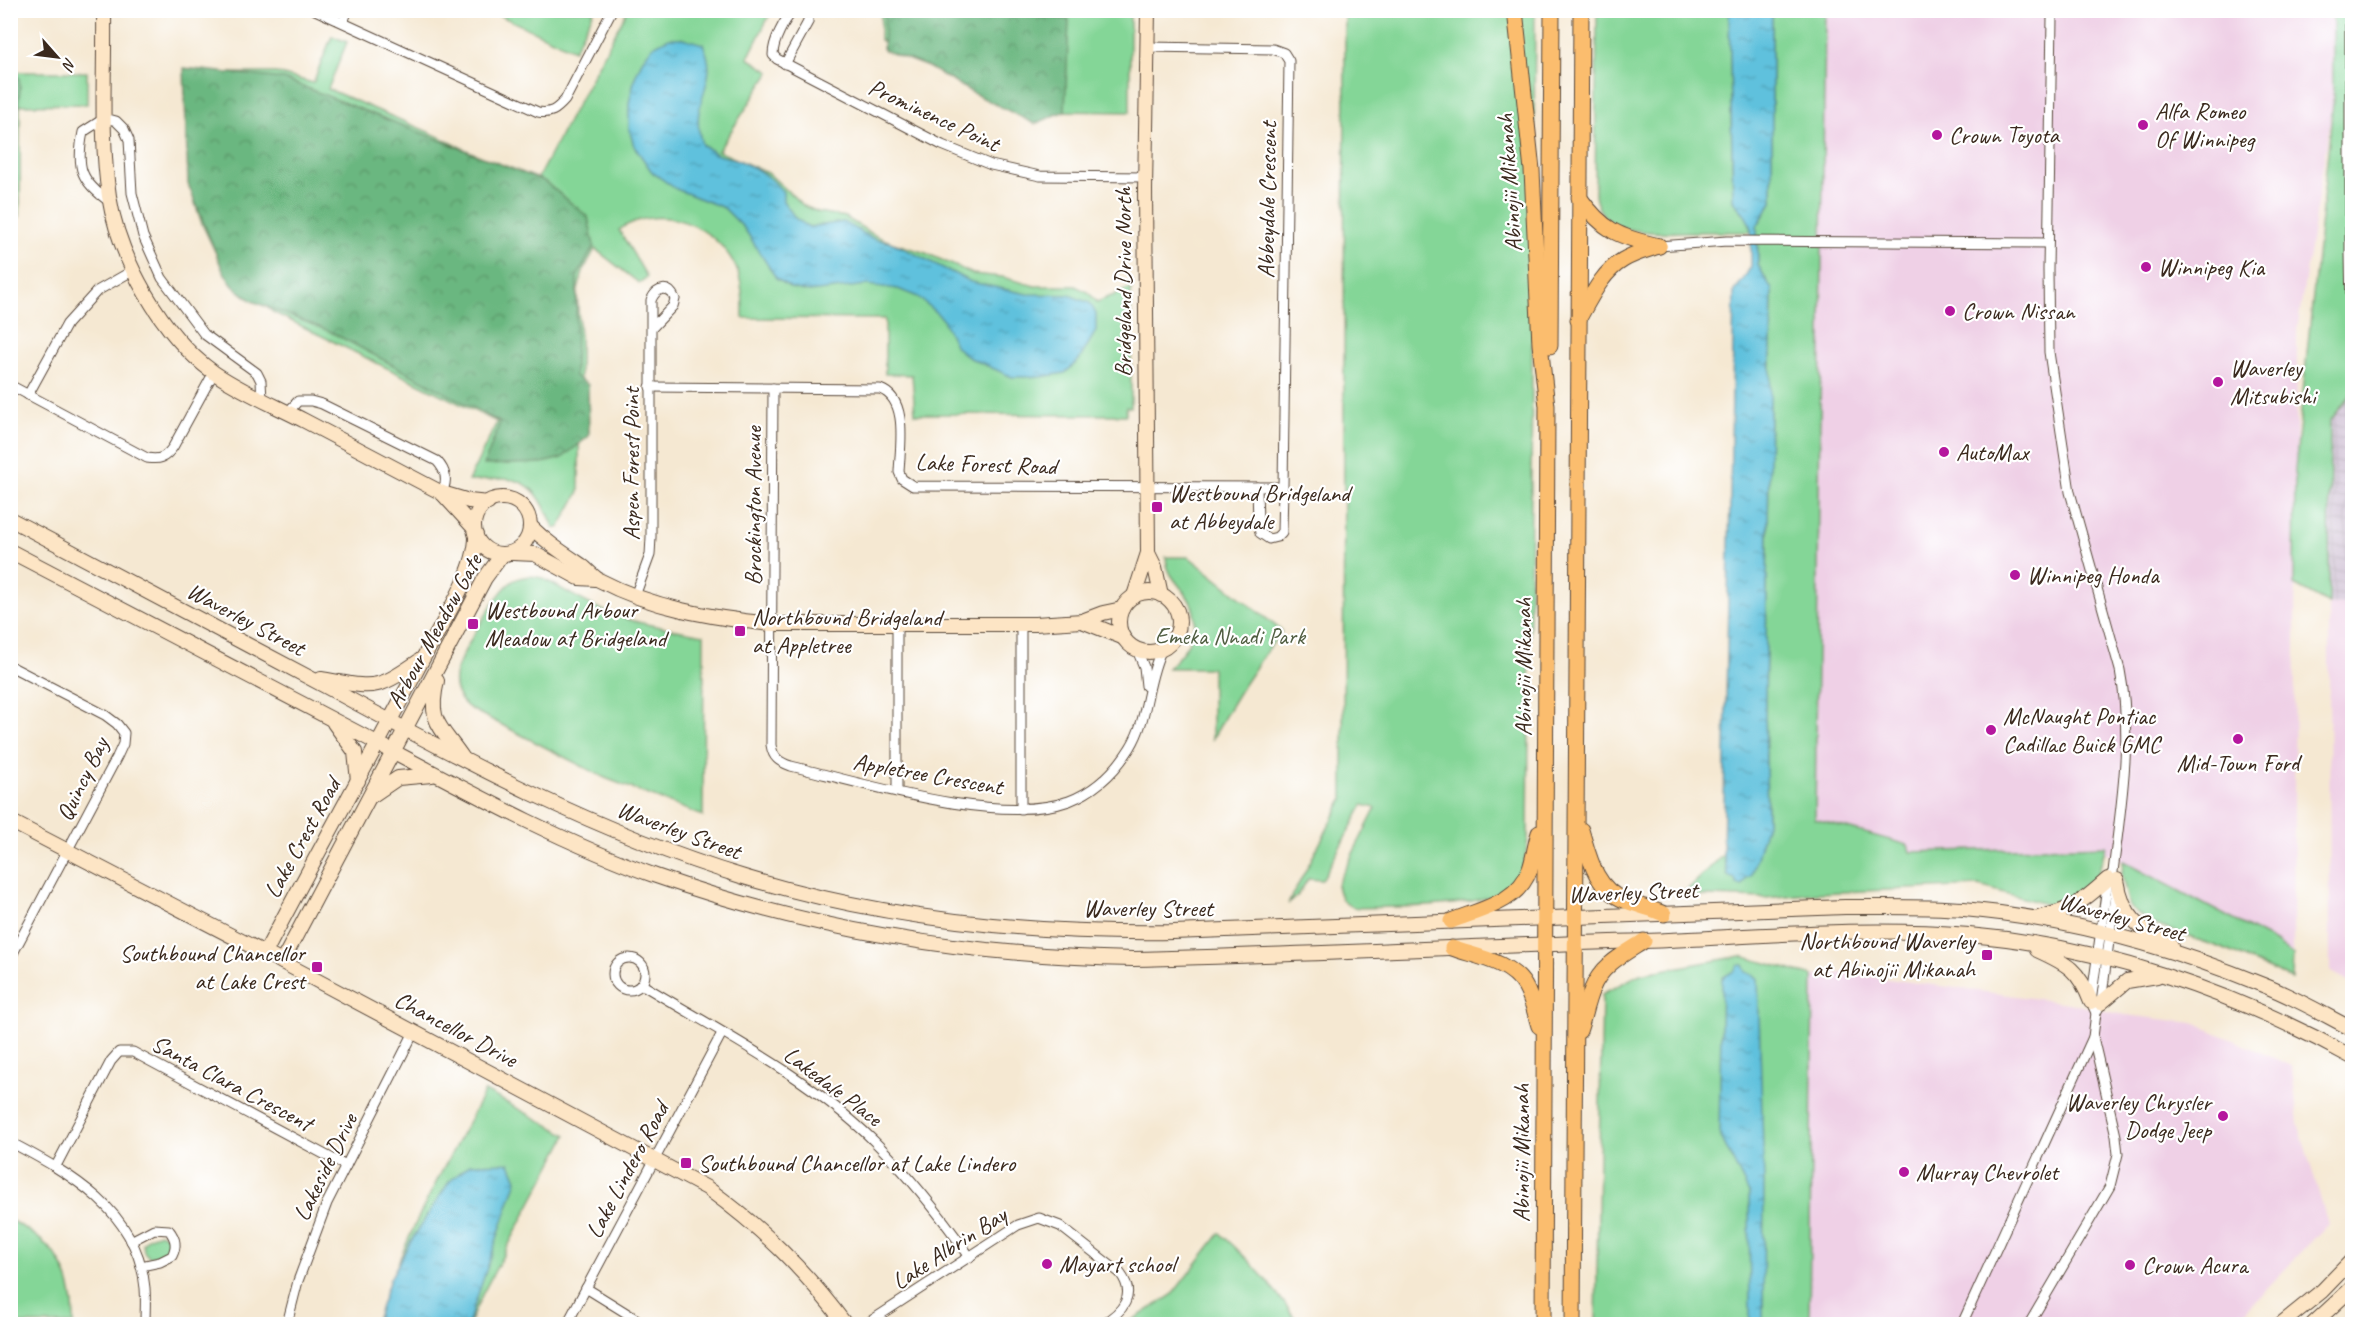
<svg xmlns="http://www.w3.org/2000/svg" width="2363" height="1335" font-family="Caveat,sans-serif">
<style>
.built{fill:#efd0e6}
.industrial{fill:url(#industrial-grid)}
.green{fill:#84d697;stroke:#60805a;stroke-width:1.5}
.forest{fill:url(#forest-crowns);stroke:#53704f;stroke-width:1.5}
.water{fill:url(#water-ripples);stroke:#4c767e;stroke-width:1.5}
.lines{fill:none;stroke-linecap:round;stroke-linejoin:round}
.street-casing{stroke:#574639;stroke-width:11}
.secondary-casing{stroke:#574639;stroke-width:16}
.primary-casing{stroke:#574639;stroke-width:17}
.street{stroke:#fff;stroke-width:9}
.secondary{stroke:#fde5c5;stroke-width:14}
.primary{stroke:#fbbd6e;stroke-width:15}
.poi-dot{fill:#b5179e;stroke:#fff;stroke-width:2}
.labels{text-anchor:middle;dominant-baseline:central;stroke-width:4.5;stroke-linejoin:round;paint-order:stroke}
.poi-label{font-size:24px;fill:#3b2a1e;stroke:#fff;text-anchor:start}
.street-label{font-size:24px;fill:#3b2a1e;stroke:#fff}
.park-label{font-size:24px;fill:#515e42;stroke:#fff}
</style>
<defs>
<pattern id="industrial-grid" width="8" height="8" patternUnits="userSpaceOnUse" patternTransform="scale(1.5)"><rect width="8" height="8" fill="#cdbed2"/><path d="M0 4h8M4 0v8" fill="none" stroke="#b1a3b4"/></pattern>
<pattern id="forest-crowns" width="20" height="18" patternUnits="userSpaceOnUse" patternTransform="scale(1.5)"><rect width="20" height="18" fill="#6bb780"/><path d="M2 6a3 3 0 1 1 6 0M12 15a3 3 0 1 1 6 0" fill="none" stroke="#599568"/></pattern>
<pattern id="water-ripples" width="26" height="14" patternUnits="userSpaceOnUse" patternTransform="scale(1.5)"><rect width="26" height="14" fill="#5ec1dd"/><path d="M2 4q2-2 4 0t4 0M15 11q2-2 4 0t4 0" fill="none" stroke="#4f9db3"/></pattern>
</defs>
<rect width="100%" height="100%" fill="#fff"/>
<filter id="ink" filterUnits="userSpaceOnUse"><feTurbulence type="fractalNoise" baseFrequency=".0167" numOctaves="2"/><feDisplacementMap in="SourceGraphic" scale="12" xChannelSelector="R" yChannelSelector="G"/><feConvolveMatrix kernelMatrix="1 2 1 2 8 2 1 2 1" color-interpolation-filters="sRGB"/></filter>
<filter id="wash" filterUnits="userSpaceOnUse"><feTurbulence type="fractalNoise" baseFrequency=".008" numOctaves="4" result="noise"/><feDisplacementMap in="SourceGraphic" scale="24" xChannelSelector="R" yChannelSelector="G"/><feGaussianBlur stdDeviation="1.35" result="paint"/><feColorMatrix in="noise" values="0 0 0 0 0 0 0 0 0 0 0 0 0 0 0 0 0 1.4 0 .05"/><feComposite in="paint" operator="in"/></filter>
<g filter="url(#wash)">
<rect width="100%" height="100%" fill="#f5e8d2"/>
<g class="built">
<path d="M1825 11H2333V103L2297 330 2293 955 2277 943 2093 846 1910 852 1815 819Z"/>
<path d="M2352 603V983L2330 971 2329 604Z"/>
<path d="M1843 973 2068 1003 2125 1015 2194 1023 2292 1066 2298 1123 2328 1224 2233 1324H1809L1813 976Z"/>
</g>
<path class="industrial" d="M2352 393V603L2329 604 2330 421Z"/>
<g class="green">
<path d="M490 11 594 10V11L574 50Z"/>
<path d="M627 11H762L770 14 748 58 770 72 718 151 768 173 804 206 818 212 845 217 876 236 893 243 926 253 973 274 1002 277 1035 286H1075L1088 292 1097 302 1131 288V407H1126V415L915 414 912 375 885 374V319L743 318C743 302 743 287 738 272 720 226 660 201 619 230L647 277 639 283 595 249 583 271 577 294 580 339 579 492 559 528 554 527C543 502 533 478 502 479 490 479 480 482 468 481L497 422 273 312 254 297 215 251 202 224 193 197 188 73H276L313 83 332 36 347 42 328 89 433 134 535 183Z"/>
<path d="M881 11H1130V112L1046 111 974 90 880 40Z"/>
<path d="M1345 11H1535L1528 838C1526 855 1524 872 1511 885 1487 910 1394 906 1358 908 1343 905 1340 899 1337 885L1376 808 1363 805 1322 880 1308 879 1298 895 1288 904 1343 799Z"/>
<path d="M1597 11H1729L1733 201C1741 210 1751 219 1751 232 1731 232 1711 232 1690 232 1658 232 1602 239 1595 196Z"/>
<path d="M1772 11H1825L1815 819 1908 845 1910 852 2106 846 2095 885 2053 906 1979 886 1818 893 1765 898 1682 895 1723 855 1728 876 1759 847 1767 823 1765 704 1772 290 1758 265 1757 226 1772 202Z"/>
<path d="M2333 11H2350L2352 393 2330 421 2329 604 2294 585 2295 469 2333 103Z"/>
<path d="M11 72H87V104L20 105V216L11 205Z"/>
<path d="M1166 557H1189L1282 631C1255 666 1232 701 1212 740V668H1168C1190 647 1206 622 1185 593 1175 580 1167 574 1166 557Z"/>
<path d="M531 576 542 578C561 588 580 600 600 609 632 624 670 628 704 635L703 816 605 778 471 709C460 702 453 690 455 677 456 660 496 595 509 584 515 578 523 577 531 576Z"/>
<path d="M2123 861 2277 943 2293 955 2292 979 2224 949 2150 923 2129 906 2122 876Z"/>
<path d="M1741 956 1813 976 1809 1324H1596L1602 994 1640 974Z"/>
<path d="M485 1091 567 1135 482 1295 469 1324H377C400 1241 445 1167 485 1091Z"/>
<path d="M10 1220C57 1244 74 1272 74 1324H11Z"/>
<path d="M160 1233 169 1238V1250L163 1255 149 1257 144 1252 143 1243 149 1237Z"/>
<path d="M1220 1233C1251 1261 1276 1289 1299 1324H1126L1172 1295Z"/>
</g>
<g class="forest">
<path d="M885 11H1015L1069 20 1065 111 1035 124 973 93 928 67 883 50Z"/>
<path d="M184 68 284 79 544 181 588 217 594 246 577 277 575 376 588 385 589 436 562 458 542 463 484 465 500 422 329 331 252 301 233 286 223 271 188 184Z"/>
<path d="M11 75 19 77 20 89 11 173Z"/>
</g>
<g class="water">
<path d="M1729 11H1772V202L1757 226 1758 265 1772 290 1765 704 1767 823 1752 875 1746 879 1742 886 1737 885 1735 879 1728 876 1723 855 1734 291 1743 280 1751 266V226L1743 212 1733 201Z"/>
<path d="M669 38H683L703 44C716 72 704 85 699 112 697 123 699 134 702 145L718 155 738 160 758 170 773 181 783 192V201L796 219 809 227 844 222 874 239 893 243 971 282 1027 294 1069 295 1090 303 1096 314V331L1079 360 1065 373 1041 377H1012L968 357 956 347 942 318 918 297 898 289 867 285 809 292 791 288 776 278 744 228 724 208 676 189 652 172 634 146 629 129V103L635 77 643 59 653 46Z"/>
<path d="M1738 965H1743L1746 972 1758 978 1764 1182 1763 1324H1750L1749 1193 1719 1133 1722 978 1734 971Z"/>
<path d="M510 1163 517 1180 468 1324H375L390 1279 409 1244 449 1182 470 1164Z"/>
</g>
</g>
<g filter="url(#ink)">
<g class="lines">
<defs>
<g id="street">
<path d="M315 10 538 112C551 114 556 110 565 100L612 10"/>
<path d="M794 10C784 20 773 41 773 55L777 59 942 145 991 165 1040 176 1146 177"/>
<path d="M2350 10V253L2352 372"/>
<path d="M2052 18 2048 270 2049 352 2070 492 2120 670C2133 738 2121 804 2113 872L2108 879 2091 1002 2096 1013"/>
<path d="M343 22 348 10"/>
<path d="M785 64 808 22V16L804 10"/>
<path d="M110 202C80 181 76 167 83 132L105 118 116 121 124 129 129 140 132 193 143 236 162 278 204 334 257 373 261 381 262 400"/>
<path d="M1659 246 1727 241 2048 243"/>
<path d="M10 385 147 458C160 460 165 458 173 447L214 372"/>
<path d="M650 387 880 389C909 399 900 447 899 472L902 479 913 486 1283 487 1289 61 1284 53 1273 49 1147 47"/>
<path d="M773 388 771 745C773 758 779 762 791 766 862 783 1000 826 1069 801 1095 791 1115 772 1130 748 1149 718 1146 681 1162 649"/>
<path d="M28 395 67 324 97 291 132 271"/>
<path d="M288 412 298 401H311L322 404 437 461C446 471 448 480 442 493"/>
<path d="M1257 487 1258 523 1260 533 1269 539 1277 537 1282 532 1283 487"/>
<path d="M635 596 650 555 651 537V300C657 287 669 285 675 299L673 306 652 328"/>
<path d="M897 623V791"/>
<path d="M1137 650 1144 667 1146 686"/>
<path d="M10 666 105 715 117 724 124 733 123 744 117 757 10 959"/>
<path d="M1021 809V623"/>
<circle cx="629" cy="974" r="16"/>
<path d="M641 984C720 1032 808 1076 874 1141 910 1176 941 1216 970 1257"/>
<path d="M10 1142C71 1174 138 1211 145 1288 146 1300 145 1312 145 1324"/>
<path d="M56 1166 111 1061 119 1052H133L346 1166"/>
<path d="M131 1241 154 1229 169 1230C176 1239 177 1246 172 1256L160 1262 141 1266"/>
<path d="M586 1288 644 1324"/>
<path d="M287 1324 298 1281 327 1203 414 1032"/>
<path d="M567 1324 722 1033"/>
<path d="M866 1324 1018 1225 1039 1218 1060 1226 1120 1273C1137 1295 1123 1312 1102 1324"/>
<path d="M1962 1324 2093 1037 2096 1013 2101 1003 2116 887"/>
<path d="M2029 1324 2110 1186 2118 1154 2116 1136 2093 1037"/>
</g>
<g id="secondary">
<path d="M104 10C105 72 100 136 109 196 119 259 162 335 213 372 242 392 274 405 305 421 351 445 396 469 442 493L469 501 488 503"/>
<path d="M442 493 474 528"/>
<circle cx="502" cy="526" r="28"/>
<path d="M10 519C116 576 222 631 327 687 463 761 596 832 744 877 883 919 1029 934 1173 932L1845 907C1885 907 1924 906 1964 909 2066 918 2168 946 2263 985 2294 997 2323 1014 2352 1029"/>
<path d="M530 526C546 542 563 553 581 565 588 570 592 576 599 580 652 608 712 618 772 624H1035L1082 621 1103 613 1122 609"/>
<path d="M10 551C127 612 244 673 360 734 457 785 553 839 656 876 810 930 970 956 1133 959 1303 955 1474 946 1644 941 1752 937 1861 926 1969 935 2102 946 2236 993 2352 1057"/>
<path d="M513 553 535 554 579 578 596 579"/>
<path d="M1148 553 1155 567 1161 595"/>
<circle cx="1149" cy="622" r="30"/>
<path d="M1134 596 1148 553 1145 190 1148 10"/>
<path d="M1082 621 1122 637"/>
<path d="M321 679C376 688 374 692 422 659"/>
<path d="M437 681C427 723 441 726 462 757"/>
<path d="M334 723 355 752 358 781"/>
<path d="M373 795 398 778 432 775"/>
<path d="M10 821 282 962 707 1188C762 1228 804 1269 845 1324"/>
<path d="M2117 880C2123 918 2139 928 2171 946"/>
<path d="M2041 917C2075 909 2082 902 2108 879"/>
<path d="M2037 950C2068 964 2079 970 2091 1002"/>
<path d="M265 953C316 855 371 758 422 660 440 627 477 571 476 535"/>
<path d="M282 962 485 578 502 555"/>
<path d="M2101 1003 2127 981 2157 976"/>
<path d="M2281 1324 2322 1291 2352 1260"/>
<path d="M2313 1324 2352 1288"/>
</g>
<g id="primary">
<path d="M1515 10 1532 170 1540 344 1547 406 1543 1324"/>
<path d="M1579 197C1603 231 1619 237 1659 246"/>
<path d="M1578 320C1590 299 1602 272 1623 260 1634 253 1647 250 1659 246"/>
<path d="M1550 346 1552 10"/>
<path d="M1581 830C1589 856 1595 889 1624 900 1637 906 1651 908 1664 914"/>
<path d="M1451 921C1481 909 1518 903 1530 869 1534 858 1535 845 1539 833"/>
<path d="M1452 948C1477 957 1510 961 1525 986 1532 998 1535 1013 1539 1026"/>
<path d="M1579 1031C1584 1017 1586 1003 1592 989 1601 965 1624 954 1644 941"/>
<path d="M1573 1324 1581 10"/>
</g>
</defs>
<use href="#street" class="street-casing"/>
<use href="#secondary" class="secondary-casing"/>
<use href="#primary" class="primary-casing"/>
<use href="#street" class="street"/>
<use href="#secondary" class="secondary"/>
<use href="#primary" class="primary"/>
</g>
</g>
<g class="poi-dot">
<circle cx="2143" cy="125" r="6"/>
<circle cx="1937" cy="135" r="6"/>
<circle cx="2146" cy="267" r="6"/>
<circle cx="1950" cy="311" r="6"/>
<circle cx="2218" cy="382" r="6"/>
<circle cx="1944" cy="452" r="6"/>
<rect x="1151" y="501" width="12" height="12" rx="3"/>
<circle cx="2015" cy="575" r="6"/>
<rect x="467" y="618" width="12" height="12" rx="3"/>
<rect x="734" y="625" width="12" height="12" rx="3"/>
<circle cx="1991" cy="730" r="6"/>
<circle cx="2238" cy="739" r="6"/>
<rect x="1981" y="949" width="12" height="12" rx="3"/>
<rect x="311" y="961" width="12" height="12" rx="3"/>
<circle cx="2223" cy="1116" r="6"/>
<rect x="680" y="1157" width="12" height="12" rx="3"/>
<circle cx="1904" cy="1172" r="6"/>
<circle cx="1047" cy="1264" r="6"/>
<circle cx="2130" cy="1265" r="6"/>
</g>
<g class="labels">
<g class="poi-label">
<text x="2155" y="111">Alfa Romeo<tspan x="2155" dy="28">Of Winnipeg</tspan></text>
<text x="1949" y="135">Crown Toyota</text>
<text x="2158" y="267">Winnipeg Kia</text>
<text x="1962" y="311">Crown Nissan</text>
<text x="2230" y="368">Waverley<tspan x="2230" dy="28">Mitsubishi</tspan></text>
<text x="1956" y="452">AutoMax</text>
<text x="1169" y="493">Westbound Bridgeland<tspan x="1169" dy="28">at Abbeydale</tspan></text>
<text x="2027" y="575">Winnipeg Honda</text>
<text x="485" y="610">Westbound Arbour<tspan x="485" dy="28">Meadow at Bridgeland</tspan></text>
<text x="752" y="617">Northbound Bridgeland<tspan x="752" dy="28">at Appletree</tspan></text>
<text x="2003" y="716">McNaught Pontiac<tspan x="2003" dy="28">Cadillac Buick GMC</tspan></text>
<text x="2238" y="763" text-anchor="middle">Mid-Town Ford</text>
<text x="1975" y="941" text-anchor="end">Northbound Waverley<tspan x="1975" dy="28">at Abinojii Mikanah</tspan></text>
<text x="305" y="953" text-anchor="end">Southbound Chancellor<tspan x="305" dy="28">at Lake Crest</tspan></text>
<text x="2211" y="1102" text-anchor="end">Waverley Chrysler<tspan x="2211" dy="28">Dodge Jeep</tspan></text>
<text x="698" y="1163">Southbound Chancellor at Lake Lindero</text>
<text x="1916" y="1172">Murray Chevrolet</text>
<text x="1059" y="1264">Mayart school</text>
<text x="2142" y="1265">Crown Acura</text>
</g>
<g class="street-label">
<text transform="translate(934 115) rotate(25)">Prominence Point</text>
<text transform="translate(1509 183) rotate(-94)">Abinojii Mikanah</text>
<text transform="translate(1267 200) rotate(-89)">Abbeydale Crescent</text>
<text transform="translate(1123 282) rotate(-90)">Bridgeland Drive North</text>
<text transform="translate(631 464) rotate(-90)">Aspen Forest Point</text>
<text transform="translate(986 464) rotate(2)">Lake Forest Road</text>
<text transform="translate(753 506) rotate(-90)">Brockington Avenue</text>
<text transform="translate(246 619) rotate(28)">Waverley Street</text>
<text transform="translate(434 631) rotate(-61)">Arbour Meadow Gate</text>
<text transform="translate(1523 667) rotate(-90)">Abinojii Mikanah</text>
<text transform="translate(928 774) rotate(10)">Appletree Crescent</text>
<text transform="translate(82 779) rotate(-64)">Quincy Bay</text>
<text transform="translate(679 830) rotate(20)">Waverley Street</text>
<text transform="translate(302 838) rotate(-61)">Lake Crest Road</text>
<text transform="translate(1633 892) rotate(-2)">Waverley Street</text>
<text x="1148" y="908">Waverley Street</text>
<text transform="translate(2122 917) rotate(15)">Waverley Street</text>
<text transform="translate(456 1029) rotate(28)">Chancellor Drive</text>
<text transform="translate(232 1083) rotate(28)">Santa Clara Crescent</text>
<text transform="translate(833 1086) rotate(37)">Lakedale Place</text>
<text transform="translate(1521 1153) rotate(-90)">Abinojii Mikanah</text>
<text transform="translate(325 1167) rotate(-64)">Lakeside Drive</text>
<text transform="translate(627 1170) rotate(-62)">Lake Lindero Road</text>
<text transform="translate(949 1248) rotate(-33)">Lake Albrin Bay</text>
</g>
<g class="park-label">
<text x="1230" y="636">Emeka Nnadi Park</text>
</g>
</g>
<rect width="2363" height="1335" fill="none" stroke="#fff" stroke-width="36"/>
<g transform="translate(57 57) rotate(118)" stroke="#ffffff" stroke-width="4.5" paint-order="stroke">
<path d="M0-4.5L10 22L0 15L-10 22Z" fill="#3b2a1e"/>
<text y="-9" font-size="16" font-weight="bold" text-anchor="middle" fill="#3b2a1e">N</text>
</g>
</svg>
